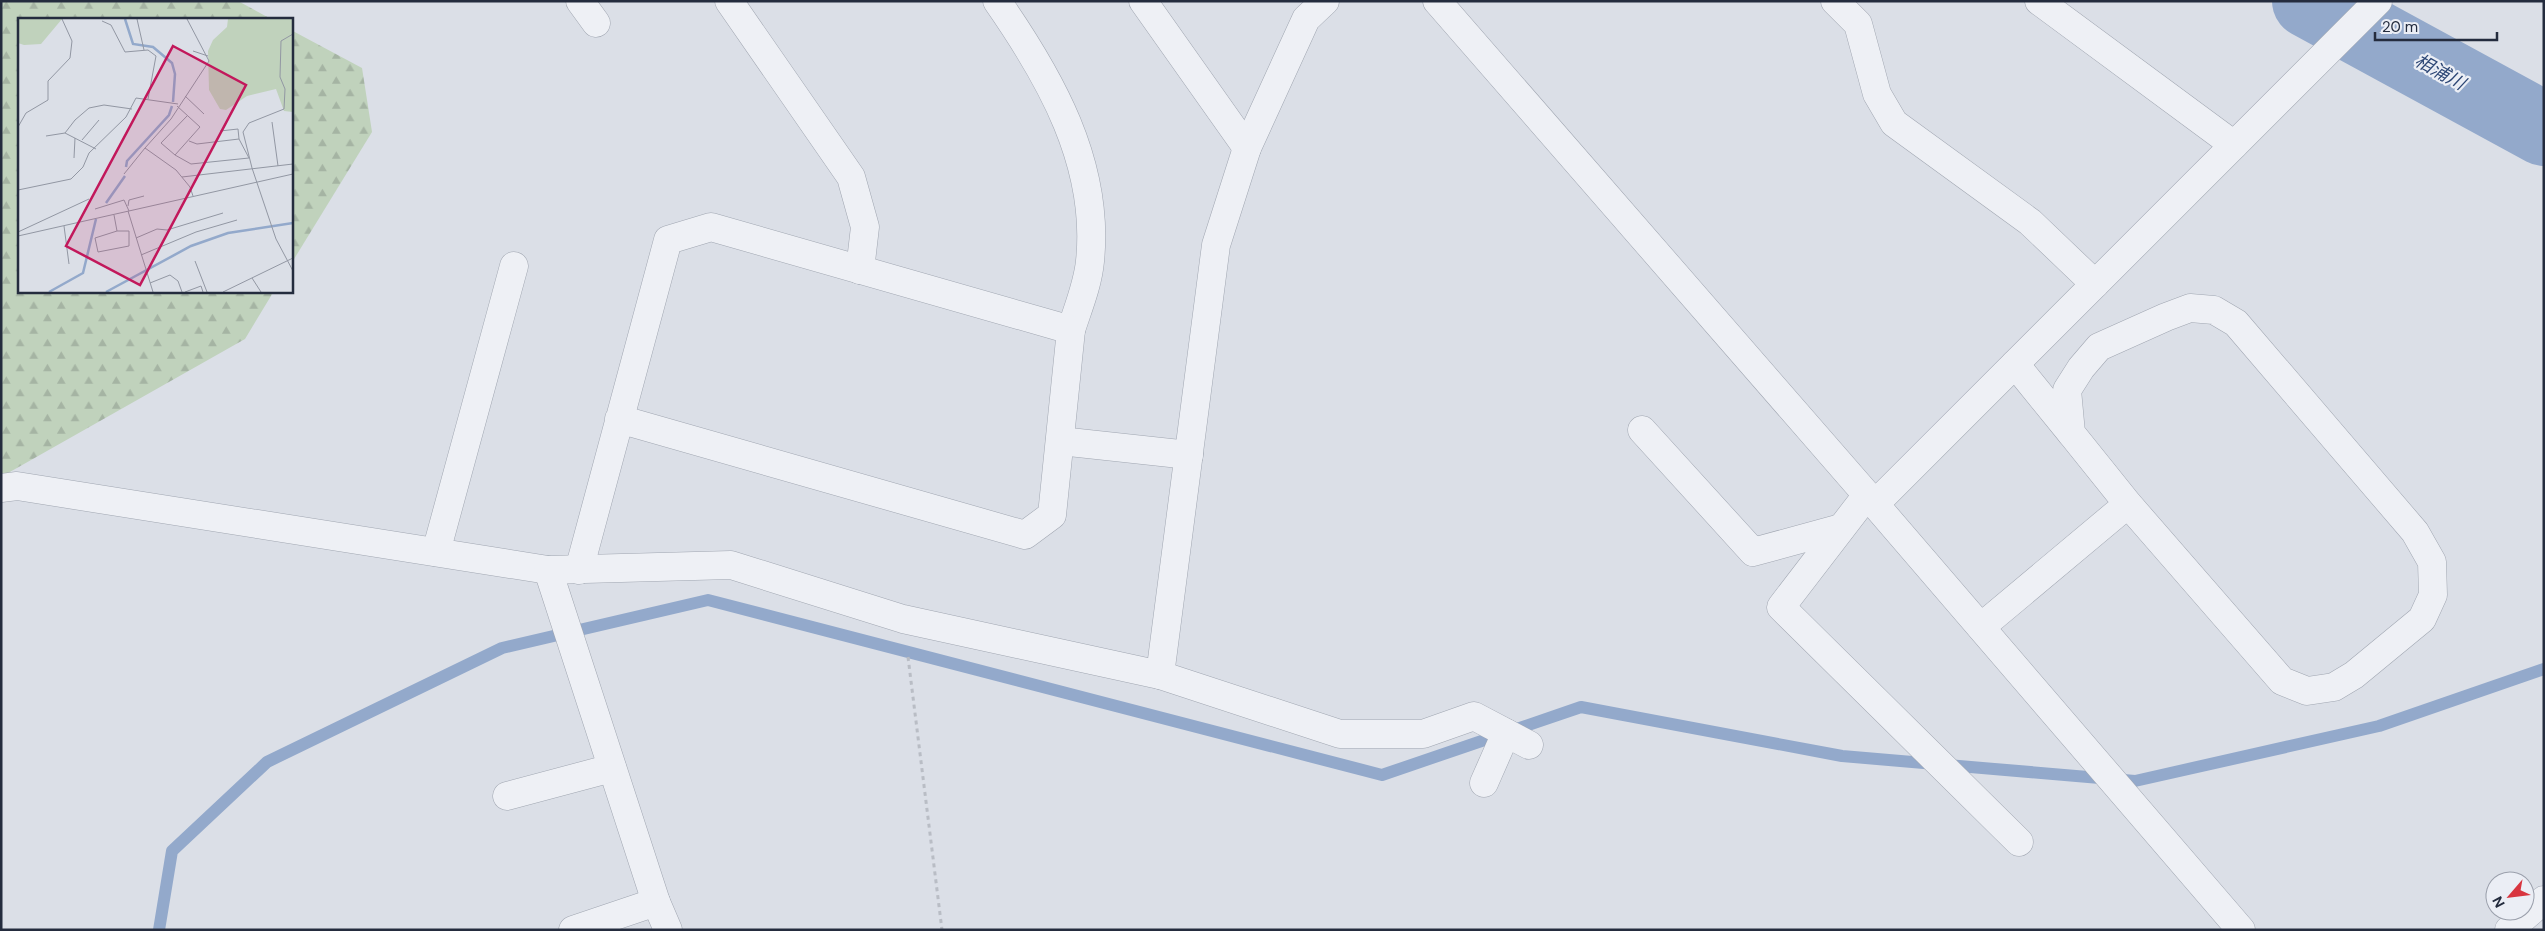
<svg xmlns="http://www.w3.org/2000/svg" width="2545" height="931" font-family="'DM Sans','Noto Sans JP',sans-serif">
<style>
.forest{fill:url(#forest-firs)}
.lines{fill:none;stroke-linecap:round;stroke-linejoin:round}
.stream{stroke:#93a9cb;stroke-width:12}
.river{stroke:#93a9cb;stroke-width:74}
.minor-casing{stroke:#a0a6b1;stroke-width:29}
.path{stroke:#b9bdc5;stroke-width:3;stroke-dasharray:4 4;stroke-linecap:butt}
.minor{stroke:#eef0f5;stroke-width:28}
.labels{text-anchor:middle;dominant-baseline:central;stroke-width:4.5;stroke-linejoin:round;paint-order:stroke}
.water-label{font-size:18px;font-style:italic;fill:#2c4675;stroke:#ebeef5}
.inset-river{fill:none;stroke:#93a9cb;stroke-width:2.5}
.inset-road{fill:none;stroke:#9297a3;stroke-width:1}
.view{fill:#c2185b;fill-opacity:0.15;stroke:#c2185b;stroke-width:2.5}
.inset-edge{fill:none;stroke:#242c3e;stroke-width:2.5}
</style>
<defs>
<pattern id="forest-firs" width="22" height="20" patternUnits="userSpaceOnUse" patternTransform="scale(1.25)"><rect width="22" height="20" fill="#c0d2bc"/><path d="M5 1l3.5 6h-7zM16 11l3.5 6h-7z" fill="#a5b4a3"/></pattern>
</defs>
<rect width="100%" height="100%" fill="#dbdfe7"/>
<g class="forest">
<path d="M1 1H238L271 19H19V291H274L245 339 1 477Z"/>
<path d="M291 30 362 68 372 132 291 264Z"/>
</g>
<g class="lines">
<path class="stream" d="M159 930 172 851 267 762 502 648 708 600 1382 775 1581 707 1842 756 2135 781 2379 726 2544 669"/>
<path class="river" d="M2309 1 2544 129"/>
<defs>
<g id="minor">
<path d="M580 1 596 23"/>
<path d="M729 1 851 177 865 227 860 270"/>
<path d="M997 1C1050 77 1100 164 1090 261 1088 284 1078 308 1071 330"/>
<path d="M1143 1 1247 148"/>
<path d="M1437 1 1867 495 2241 930"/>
<path d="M1835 1 1858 24 1877 94 1894 123 2030 222 2095 284"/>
<path d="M2039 1 2234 145"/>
<path d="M2015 364 2071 433"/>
<path d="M1642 430 1753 552 1841 528"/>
<path d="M1060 441 1189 455"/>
<path d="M1 488 17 486 548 570 731 565 903 619 1160 675 1216 245 1247 148 1306 19 1325 1"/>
<path d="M1867 495 1781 607 2019 842"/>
<path d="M1875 504 2378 1"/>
<path d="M436 552 514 266"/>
<path d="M548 570 656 902 668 930"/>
<path d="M579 570 668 240 711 227 1071 330 1052 515 1025 535 619 419"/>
<path d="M1981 627 2128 504 2282 681 2307 691 2334 687 2354 675 2422 619 2433 595 2432 562 2415 532 2236 323 2214 310 2190 308 2166 317 2099 347 2081 368 2067 390 2071 433 2128 504"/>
<path d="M1160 675 1340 734H1423L1474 716 1529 745"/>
<path d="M1484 783 1506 733"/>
<path d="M507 796 612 768"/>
<path d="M573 930 656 902"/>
<path d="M2509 930 2544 900"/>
</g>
</defs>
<use href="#minor" class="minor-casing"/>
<path class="path" d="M908 657 942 930"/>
<use href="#minor" class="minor"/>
</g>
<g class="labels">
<g class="water-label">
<text transform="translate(2440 72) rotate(29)">相浦川</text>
</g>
</g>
<g transform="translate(18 18)">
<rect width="275" height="275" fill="#dbdfe7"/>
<path d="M0 1H44L23 26 6 27 0 25ZM210 1H275V94L266 93 258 71 229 78 208 92 202 91 191 72 190 33 195 22 209 9Z" fill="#c0d2bc"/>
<path class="inset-river" d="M107 1 115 26 135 29 154 45 157 56 155 84M108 149 109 143 151 97 154 88M88 185 107 158M31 274 65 255 78 201M88 274 173 228 210 215 275 205"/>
<path class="inset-road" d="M119 1 126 32M169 1 191 43 153 101 127 130 158 152 172 169 175 178M84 3 93 7 107 34 130 32 138 38 130 81M275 16 263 23 262 59 267 71 266 91 231 105 225 114 234 150 258 221 275 253M175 33 190 38M167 78 186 96M159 88 182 109 157 137 143 125 169 98M254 104 260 148M0 109 8 95 30 82V63L52 40 54 23 44 1M202 113 220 111 221 121M28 118 47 115M64 122 81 102M78 131 47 115 57 102 71 90 86 87 114 91M157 137 173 146 231 140 221 121 179 126 171 123M56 140 57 120M106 156 127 130M164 159 275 146M0 172 53 161 65 149 71 135 108 99 118 80 160 86M110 188 111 182 126 178M77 191 106 182 111 193M110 193 135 274M96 197 99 213 77 220 80 234 111 228V213H99M46 208 51 246M0 214 71 181M0 218 275 156M118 220 139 211 149 212 205 195M123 237 178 214 219 202M177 243 189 274M234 260 243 274M132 265 152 257 160 263 164 274M167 274 183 268 185 274M205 274 275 240"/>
<path class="view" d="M155 28 228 67 122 267 48 228Z"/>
<rect width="275" height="275" class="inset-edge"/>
</g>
<rect width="2545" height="931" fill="none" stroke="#242c3e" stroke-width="5"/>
<g transform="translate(2510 896) rotate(242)"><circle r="24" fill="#ebeef5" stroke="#9ba0ac"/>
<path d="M0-4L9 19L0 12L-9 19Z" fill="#d8353f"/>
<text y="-8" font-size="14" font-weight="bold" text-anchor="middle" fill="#242c3e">N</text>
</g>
<path d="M2375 32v8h122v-8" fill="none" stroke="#242c3e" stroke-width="2.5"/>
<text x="2382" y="32" font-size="15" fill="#242c3e" stroke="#ebeef5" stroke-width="4" paint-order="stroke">20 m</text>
</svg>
